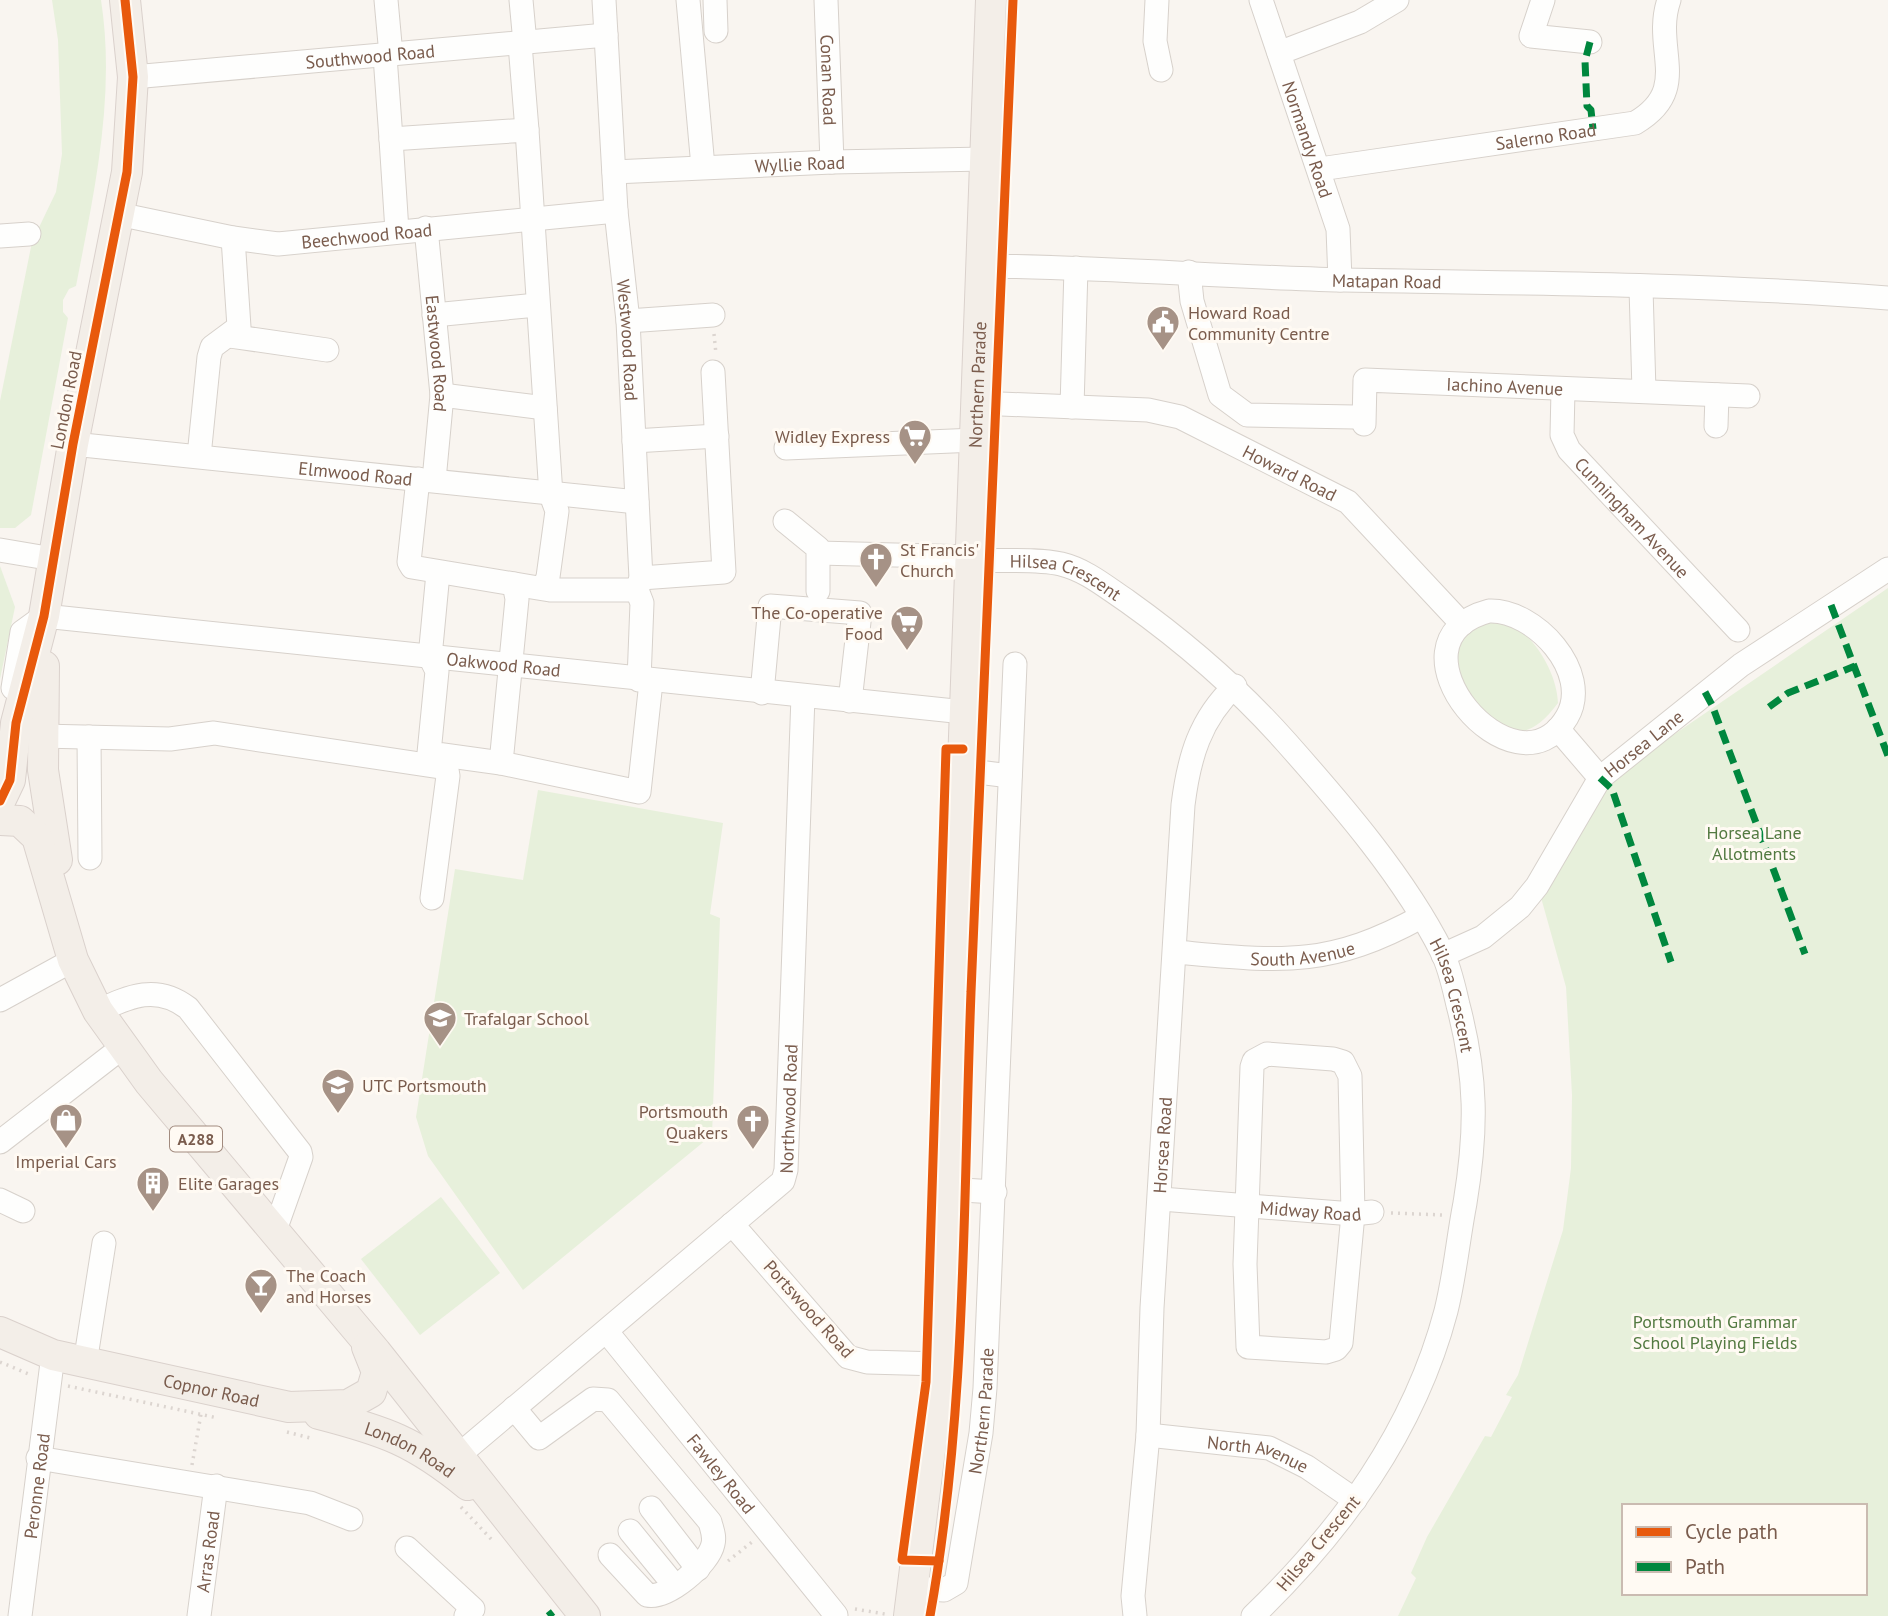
<svg xmlns="http://www.w3.org/2000/svg" width="1888" height="1616" font-family="'PT Sans',sans-serif">
<style>
.green{fill:#e7f0db;fill-rule:evenodd}
.lines{fill:none;stroke-linecap:round;stroke-linejoin:round}
.minor-casing{stroke:#d7d1cb;stroke-width:25}
.major-casing{stroke:#dad1cc;stroke-width:32}
.path{stroke:#dcd5d0;stroke-width:3.5;stroke-dasharray:2 5;stroke-linecap:butt}
.minor{stroke:#fefefd;stroke-width:23}
.major{stroke:#f3eee8;stroke-width:30}
.quiet{stroke:#00873e;stroke-width:7;stroke-dasharray:14 7;stroke-linecap:butt}
.cycleway-casing{stroke:#fffaf3;stroke-width:13}
.cycleway{stroke:#e8590c;stroke-width:9}
.labels{text-anchor:middle;dominant-baseline:central;stroke-width:6;stroke-linejoin:round;paint-order:stroke}
.shield{fill:#fffaf3;stroke:#a28b7f;stroke-width:2}
.shield-label{font-size:16px;font-weight:bold;fill:#7a5c4d}
.street-label{font-size:18px;fill:#7a5c4d;stroke:#fffaf3}
.poi-label{font-size:18px;fill:#7a5c4d;stroke:#fffaf3;text-anchor:start}
.park-label{font-size:18px;fill:#537a41;stroke:#fffaf3}
</style>
<rect width="100%" height="100%" fill="#f9f5f0"/>
<g class="green">
<path d="M52 0H101C116 96 94 193 76 286L69 289 63 300V312L68 318 31 515 15 528H0V401L32 242 56 192 62 154 58 40Z"/>
<path d="M0 566 15 607 0 679Z"/>
<path d="M1888 588V1616H1398L1416 1578 1411 1573 1427 1537 1485 1436 1491 1437 1512 1397 1506 1395 1518 1375 1563 1230 1571 1168 1572 1095 1566 987 1540 894 1606 781ZM1624 1506H1865V1593H1624Z"/>
<path d="M1483 620C1490 620 1498 619 1505 621 1534 633 1557 673 1558 703 1526 746 1502 737 1473 700 1468 694 1458 686 1455 679 1452 670 1454 656 1453 646Z"/>
<path d="M538 790 723 823 710 914 720 918 712 1135 523 1290 428 1156 416 1117 455 869 523 880Z"/>
<path d="M441 1197 500 1273 420 1335 361 1259Z"/>
</g>
<g class="lines">
<defs>
<g id="minor">
<path d="M386 0 391 55"/>
<path d="M521 0 525 43"/>
<path id="s1" d="M604 0 616 211 628 321 641 578 637 590 642 603 639 680"/>
<path d="M688 0 703 167"/>
<path d="M715 0 716 31"/>
<path id="s2" d="M826 0 832 162"/>
<path d="M1157 0 1155 41 1161 70"/>
<path id="s3" d="M1261 0 1338 229 1340 280"/>
<path d="M1543 0 1531 36 1590 42"/>
<path d="M520 44 527 130"/>
<path d="M1279 53 1360 22 1397 0"/>
<path d="M385 56 391 139"/>
<path id="s4" d="M133 77 606 35"/>
<path id="s5" d="M1320 169 1635 123C1693 89 1652 49 1669 0"/>
<path id="s6" d="M614 172 832 162 985 159"/>
<path id="s7" d="M118 214 233 238 278 244 616 211"/>
<path id="s8" d="M426 228 442 395 434 480"/>
<path d="M397 231 391 139 527 130 551 495 557 511 548 577 544 587"/>
<path d="M0 236 29 234"/>
<path id="s9" d="M983 266C1103 267 1223 277 1343 280 1525 283 1707 284 1888 298"/>
<path d="M1189 272 1192 301 1220 395 1247 415 1355 417"/>
<path d="M1641 288 1644 391"/>
<path d="M434 315 537 305"/>
<path d="M628 321 713 315"/>
<path d="M230 336 327 350"/>
<path id="s10" d="M1563 390 1562 435 1569 450 1738 630"/>
<path d="M442 395 545 408"/>
<path id="s11" d="M978 403 1148 410 1180 417 1348 502 1462 624"/>
<path d="M1072 407 1076 268"/>
<path id="s12" d="M1364 424 1365 380 1748 396"/>
<path d="M1716 426 1717 395"/>
<path d="M634 441 717 436"/>
<path id="s13" d="M73 444 637 502"/>
<path d="M786 448 976 440"/>
<path d="M199 456 209 357 212 347 239 327 233 238"/>
<path d="M418 479 409 562 412 567 550 590H637"/>
<path d="M785 521 818 548V591"/>
<path d="M0 550 53 559"/>
<path d="M819 553 971 557"/>
<path id="s14" d="M971 560C1000 562 1033 558 1061 564 1086 570 1106 587 1127 601 1186 643 1238 688 1286 742 1341 804 1405 878 1442 952 1450 968 1454 988 1458 1005 1477 1077 1477 1130 1465 1203 1458 1239 1455 1275 1446 1311 1414 1432 1341 1531 1253 1616"/>
<path d="M438 573 430 657 437 671 429 753 501 763"/>
<path d="M641 578 724 572 713 372"/>
<path d="M514 584 517 599 501 763 639 792 651 682"/>
<path d="M1489 611C1534 609 1593 672 1567 717 1516 805 1376 641 1489 611Z"/>
<path id="s15" d="M13 688 22 632 44 616 964 712"/>
<path d="M762 693 770 606 860 613 850 701"/>
<path d="M1558 729 1600 778"/>
<path d="M41 736 170 739 214 733 440 767 447 770 448 776 432 898"/>
<path d="M89 737 90 858"/>
<path d="M962 770 1010 776"/>
<path id="s16" d="M1175 952C1279 961 1326 969 1421 917"/>
<path id="s17" d="M1443 955 1483 937 1520 907 1537 886 1600 778 1741 665 1888 569"/>
<path d="M0 1000 73 960"/>
<path d="M98 1011C130 996 157 984 188 1008L300 1152 301 1157 274 1233"/>
<path d="M1267 1054 1333 1059 1343 1062 1350 1076 1353 1214 1341 1343 1336 1349 1326 1352 1248 1347 1245 1264 1252 1067 1254 1061Z"/>
<path d="M0 1142 124 1046"/>
<path d="M946 1189 995 1192"/>
<path id="s18" d="M1161 1199 1353 1214 1372 1212"/>
<path d="M0 1200 23 1211"/>
<path d="M732 1224 848 1357 867 1362 941 1364"/>
<path id="s19" d="M607 1332 836 1615"/>
<path d="M85 1363 104 1243"/>
<path d="M514 1408 539 1438 593 1399 608 1400 710 1522C712 1530 715 1536 713 1544 709 1564 667 1600 647 1595L610 1555"/>
<path id="s20" d="M1148 1435 1269 1448 1307 1467 1355 1500"/>
<path id="s21" d="M459 1455 783 1181 786 1170 803 696"/>
<path d="M38 1458 310 1503 351 1519"/>
<path d="M651 1508 698 1569"/>
<path d="M630 1531 675 1586"/>
<path d="M407 1548 473 1609 466 1616"/>
<path id="s22" d="M913 1588 944 1590 956 1583 981 1433 985 1388 1015 664"/>
<path id="s23" d="M20 1616 53 1355"/>
<path id="s24" d="M199 1616 216 1486"/>
<path id="s25" d="M1135 1616 1133 1596 1148 1435 1152 1308 1183 805C1189 757 1200 719 1235 686"/>
</g>
<g id="major">
<path d="M44 666 43 770 57 860"/>
<path d="M0 801 10 780 16 723 44 616 73 444 127 172 133 77 125 0"/>
<path d="M0 820 20 821 37 837 73 960 98 1011 149 1082 376 1352 585 1616"/>
<path id="s26" d="M0 1332 53 1355 289 1407 348 1405 371 1392 377 1372 367 1347"/>
<path id="s27" d="M319 1414C385 1431 414 1441 468 1485"/>
<path id="s28" d="M909 1616 941 1364 991 0"/>
</g>
</defs>
<use href="#minor" class="minor-casing"/>
<use href="#major" class="major-casing"/>
<g class="path">
<path d="M714 334 716 354"/>
<path d="M1391 1213 1443 1215"/>
<path d="M0 1362 31 1375"/>
<path d="M68 1386 218 1418"/>
<path d="M287 1432 310 1438"/>
<path d="M192 1465 201 1414"/>
<path d="M461 1507 492 1540"/>
<path d="M728 1561 752 1542"/>
<path d="M855 1609 885 1614"/>
</g>
<use href="#minor" class="minor"/>
<use href="#major" class="major"/>
<g class="quiet">
<path d="M1590 42 1585 61 1587 106 1591 110 1593 129"/>
<path d="M1831 605 1888 756"/>
<path d="M1705 692 1712 705 1805 954"/>
<path d="M1769 707 1788 693 1855 666"/>
<path d="M1600 778 1612 789 1671 962"/>
<path d="M548 1616 553 1612"/>
</g>
<defs>
<g id="cycleway">
<path d="M0 801 10 780 16 723 44 616 73 444 127 172 133 77 125 0"/>
<path d="M939 1561 902 1560 926 1382 946 749H963"/>
<path d="M930 1616C967 1410 963 1200 971 992 984 661 997 330 1013 0"/>
</g>
</defs>
<use href="#cycleway" class="cycleway-casing"/>
<use href="#cycleway" class="cycleway"/>
</g>
<defs>
<symbol id="civic-pin" viewBox="-11 -11 22 30"><path d="M0 17L-7.5 6A9.5 9.5 0 1 1 7.5 6Z" fill="#a69286" stroke="#fffaf3"/><path d="M-.6-6.5H3V-4.5H.6V-3L4-1V1h2V6H-6V1h2V-1L-.6-3ZM-1.2 2.5V6h2.4V2.5Z" fill="#fff"/></symbol>
<symbol id="supermarket-pin" viewBox="-11 -11 22 30"><path d="M0 17L-7.5 6A9.5 9.5 0 1 1 7.5 6Z" fill="#a69286" stroke="#fffaf3"/><path d="M-6-5.5h2.5l.6 2H6L4.5 2H-2.5L-4.4-4H-6ZM-1.5 3.2a1.3 1.3 0 1 0 .1 0ZM3 3.2a1.3 1.3 0 1 0 .1 0Z" fill="#fff"/></symbol>
<symbol id="church-pin" viewBox="-11 -11 22 30"><path d="M0 17L-7.5 6A9.5 9.5 0 1 1 7.5 6Z" fill="#a69286" stroke="#fffaf3"/><path d="M-1.2-6h2.4v3.5h3.3v2.4h-3.3V6h-2.4V-.1h-3.3v-2.4h3.3Z" fill="#fff"/></symbol>
<symbol id="school-pin" viewBox="-11 -11 22 30"><path d="M0 17L-7.5 6A9.5 9.5 0 1 1 7.5 6Z" fill="#a69286" stroke="#fffaf3"/><path d="M0-5L7-2L0 1L-7-2ZM-4 1L0 2.5L4 1V4Q0 6-4 4Z" fill="#fff"/></symbol>
<symbol id="shop-pin" viewBox="-11 -11 22 30"><path d="M0 17L-7.5 6A9.5 9.5 0 1 1 7.5 6Z" fill="#a69286" stroke="#fffaf3"/><path d="M-5-2.5h2.3a2.7 3.5 0 0 1 5.4 0H5L5.5 6h-11ZM-1.5-2.5h3a1.5 2.3 0 0 0-3 0Z" fill="#fff"/></symbol>
<symbol id="building-pin" viewBox="-11 -11 22 30"><path d="M0 17L-7.5 6A9.5 9.5 0 1 1 7.5 6Z" fill="#a69286" stroke="#fffaf3"/><path d="M-4-6H4V6H1V3H-1V6H-4ZM-2.5-4.3h1.7v1.8h-1.7ZM.8-4.3h1.7v1.8H.8ZM-2.5-1h1.7V.8h-1.7ZM.8-1h1.7V.8H.8Z" fill="#fff"/></symbol>
<symbol id="bar-pin" viewBox="-11 -11 22 30"><path d="M0 17L-7.5 6A9.5 9.5 0 1 1 7.5 6Z" fill="#a69286" stroke="#fffaf3"/><path d="M-6-5H6L.8 .8V4.5H3.5V6h-7V4.5H-.8V.8Z" fill="#fff"/></symbol>
</defs>
<g fill-rule="evenodd">
<use href="#civic-pin" x="1144" y="303" width="38" height="52"/>
<use href="#supermarket-pin" x="896" y="417" width="38" height="52"/>
<use href="#church-pin" x="857" y="540" width="38" height="52"/>
<use href="#supermarket-pin" x="888" y="603" width="38" height="52"/>
<use href="#school-pin" x="421" y="999" width="38" height="52"/>
<use href="#school-pin" x="319" y="1066" width="38" height="52"/>
<use href="#shop-pin" x="47" y="1101" width="38" height="52"/>
<use href="#church-pin" x="734" y="1102" width="38" height="52"/>
<use href="#building-pin" x="134" y="1164" width="38" height="52"/>
<use href="#bar-pin" x="242" y="1266" width="38" height="52"/>
</g>
<g class="labels">
<rect class="shield" x="170" y="1126.5" width="52" height="25" rx="5"/>
<g class="shield-label">
<text x="196" y="1139">A288</text>
</g>
<g class="street-label">
<text stroke="none"><textPath href="#s4" startOffset="238">Southwood Road</textPath></text>
<text stroke="none"><textPath href="#s2" startOffset="80">Conan Road</textPath></text>
<text stroke="none"><textPath href="#s5" startOffset="228">Salerno Road</textPath></text>
<text stroke="none"><textPath href="#s3" startOffset="147">Normandy Road</textPath></text>
<text stroke="none"><textPath href="#s6" startOffset="186">Wyllie Road</textPath></text>
<text stroke="none"><textPath href="#s7" startOffset="252">Beechwood Road</textPath></text>
<text stroke="none"><textPath href="#s9" startOffset="404">Matapan Road</textPath></text>
<text stroke="none"><textPath href="#s1" startOffset="341">Westwood Road</textPath></text>
<text stroke="none"><textPath href="#s8" startOffset="126">Eastwood Road</textPath></text>
<text stroke="none"><textPath href="#s28" startOffset="1234">Northern Parade</textPath></text>
<text stroke="none"><textPath href="#s12" startOffset="184">Iachino Avenue</textPath></text>
<text transform="translate(66 400) rotate(-79)">London Road</text>
<text stroke="none"><textPath href="#s13" startOffset="284">Elmwood Road</textPath></text>
<text stroke="none"><textPath href="#s11" startOffset="326">Howard Road</textPath></text>
<text stroke="none"><textPath href="#s10" startOffset="154">Cunningham Avenue</textPath></text>
<text stroke="none"><textPath href="#s14" startOffset="98">Hilsea Crescent</textPath></text>
<text stroke="none"><textPath href="#s15" startOffset="546">Oakwood Road</textPath></text>
<text stroke="none"><textPath href="#s17" startOffset="299">Horsea Lane</textPath></text>
<text stroke="none"><textPath href="#s16" startOffset="128">South Avenue</textPath></text>
<text stroke="none"><textPath href="#s14" startOffset="686">Hilsea Crescent</textPath></text>
<text stroke="none"><textPath href="#s21" startOffset="497">Northwood Road</textPath></text>
<text stroke="none"><textPath href="#s25" startOffset="472">Horsea Road</textPath></text>
<text stroke="none"><textPath href="#s18" startOffset="150">Midway Road</textPath></text>
<text transform="translate(809 1309) rotate(48)">Portswood Road</text>
<text stroke="none"><textPath href="#s26" startOffset="220">Copnor Road</textPath></text>
<text stroke="none"><textPath href="#s22" startOffset="219">Northern Parade</textPath></text>
<text stroke="none"><textPath href="#s27" startOffset="98">London Road</textPath></text>
<text stroke="none"><textPath href="#s20" startOffset="112">North Avenue</textPath></text>
<text stroke="none"><textPath href="#s19" startOffset="182">Fawley Road</textPath></text>
<text stroke="none"><textPath href="#s23" startOffset="131">Peronne Road</textPath></text>
<text transform="translate(1318 1543) rotate(-50)">Hilsea Crescent</text>
<text stroke="none"><textPath href="#s24" startOffset="65">Arras Road</textPath></text>
</g>
<g class="poi-label">
<text x="1188" y="312">Howard Road<tspan x="1188" dy="21">Community Centre</tspan></text>
<text x="890" y="436" text-anchor="end">Widley Express</text>
<text x="900" y="549">St Francis'<tspan x="900" dy="21">Church</tspan></text>
<text x="883" y="612" text-anchor="end">The Co-operative<tspan x="883" dy="21">Food</tspan></text>
<text x="464" y="1018">Trafalgar School</text>
<text x="362" y="1085">UTC Portsmouth</text>
<text x="728" y="1111" text-anchor="end">Portsmouth<tspan x="728" dy="21">Quakers</tspan></text>
<text x="66" y="1161" text-anchor="middle">Imperial Cars</text>
<text x="178" y="1183">Elite Garages</text>
<text x="286" y="1275">The Coach<tspan x="286" dy="21">and Horses</tspan></text>
</g>
<g class="park-label">
<text x="1754" y="832">Horsea Lane<tspan x="1754" dy="21">Allotments</tspan></text>
<text x="1715" y="1321">Portsmouth Grammar<tspan x="1715" dy="21">School Playing Fields</tspan></text>
</g>
</g>
<rect x="1622" y="1504" width="245" height="91" fill="#fffaf3" stroke="#cabbb1" stroke-width="2"/>
<rect x="1636" y="1527" width="35" height="10" fill="#e8590c" stroke="#cabbb1" stroke-width="2"/>
<text x="1685" y="1539" font-size="21" fill="#7a5c4d">Cycle path</text>
<rect x="1636" y="1562" width="35" height="10" fill="#00873e" stroke="#cabbb1" stroke-width="2"/>
<text x="1685" y="1574" font-size="21" fill="#7a5c4d">Path</text>
</svg>
